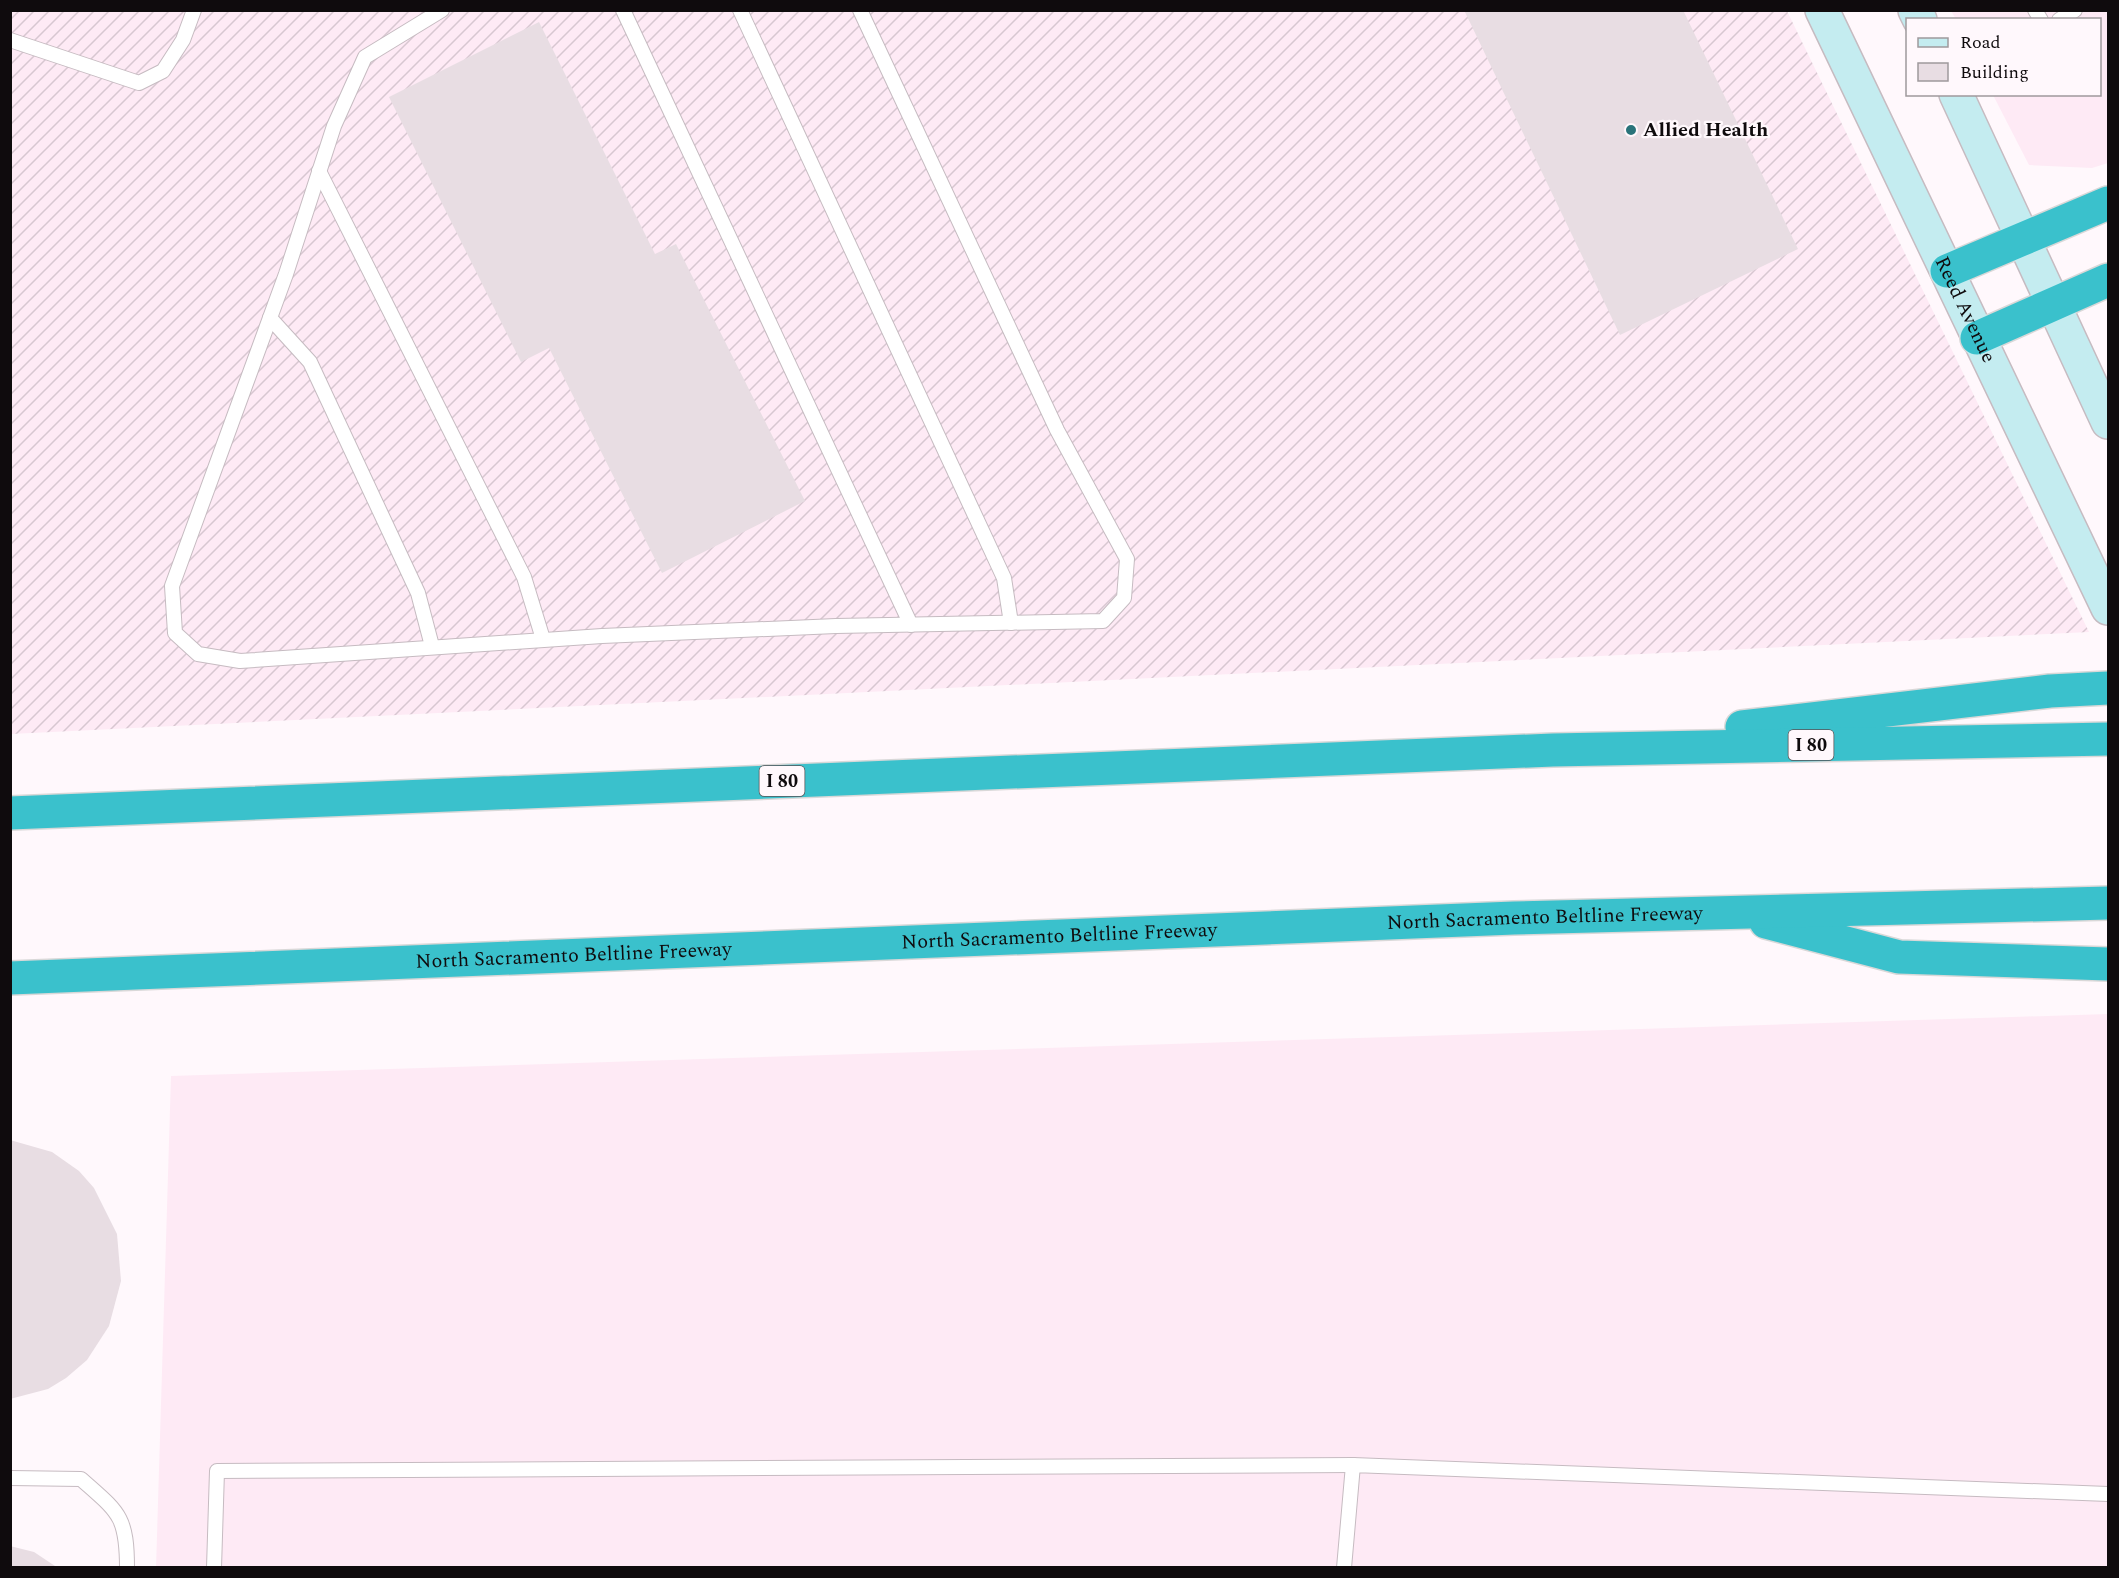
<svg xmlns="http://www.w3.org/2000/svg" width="2119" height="1578" font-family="Spectral,serif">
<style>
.built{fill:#feeaf5}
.industrial{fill:url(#industrial-furrows)}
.building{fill:#e8dde3}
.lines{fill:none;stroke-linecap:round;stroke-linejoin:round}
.service-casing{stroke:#c6bbc1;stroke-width:16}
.secondary-casing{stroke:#c6bbc1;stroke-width:36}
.motorway-casing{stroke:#d9d8d8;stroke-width:36}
.service{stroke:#fff;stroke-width:14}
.secondary{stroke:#c4ecf0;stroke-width:33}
.motorway{stroke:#3ac1cc;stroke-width:33}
.poi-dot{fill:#29737a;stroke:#fff8fc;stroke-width:2}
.labels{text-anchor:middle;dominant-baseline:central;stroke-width:4.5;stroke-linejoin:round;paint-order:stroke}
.shield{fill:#fff8fc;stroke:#575255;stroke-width:1.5}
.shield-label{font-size:18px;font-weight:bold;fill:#0f0b0d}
.poi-label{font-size:20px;font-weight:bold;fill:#0f0b0d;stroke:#fff8fc;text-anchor:start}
.street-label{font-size:20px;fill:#0f0b0d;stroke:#fff8fc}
</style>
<defs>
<pattern id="industrial-furrows" width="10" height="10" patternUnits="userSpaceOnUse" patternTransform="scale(1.5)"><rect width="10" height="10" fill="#feeaf5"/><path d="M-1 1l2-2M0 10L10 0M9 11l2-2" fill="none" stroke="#d8c7d1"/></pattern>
</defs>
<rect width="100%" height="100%" fill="#fff8fc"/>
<g class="built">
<path d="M1951 11H2108V163L2092 168 2029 165 1993 95 2100 94V20L1956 19Z"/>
<path d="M2108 1014V1567L156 1568 171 1076Z"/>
</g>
<path class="industrial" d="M11 11H1787L2089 632 11 734Z"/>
<g class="building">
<path d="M1464 10H1683L1798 249 1620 335Z"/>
<path d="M539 22 655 254 676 244 805 501 662 573 549 348 521 362 389 97Z"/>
<path d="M10 1140 52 1152 79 1171 94 1188 117 1234 121 1281 109 1326 87 1360 66 1378 48 1389 10 1399Z"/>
<path d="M10 1546 34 1552 58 1568H10Z"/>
</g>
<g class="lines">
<defs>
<g id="service">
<path d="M442 10 365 57 334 126 286 274 172 586 175 633 198 654 240 661 602 636 836 626 1103 621 1124 598 1127 559 1057 430 860 10"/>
<path d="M623 10 911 625"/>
<path d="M740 10 1004 578 1011 623"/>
<path d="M2035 10 2041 20"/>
<path d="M2059 20 2075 10"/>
<path d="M10 40 139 83 163 71 183 40 194 10"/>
<path d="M319 171 524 577 543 639"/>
<path d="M270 318 310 362 418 593 432 646"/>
<path d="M10 1478 81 1479C118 1512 127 1515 127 1568"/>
<path d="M214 1568 217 1471 1353 1465"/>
<path d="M1344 1568 1353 1465 2108 1494"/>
</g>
<g id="secondary">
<path id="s1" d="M1822 10 2108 608"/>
<path d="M1915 10 1920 20"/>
<path d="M1956 94 2108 422"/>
</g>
<g id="motorway">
<path d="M1947 271 2108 203"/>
<path d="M1977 338 2108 280"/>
<path d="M1742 727 2050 691 2108 688"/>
<path d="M10 813 1553 750 2108 739"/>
<path d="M1766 922 1899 957 2108 964"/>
<path id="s2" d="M10 978 1514 918 2108 903"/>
</g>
</defs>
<use href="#service" class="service-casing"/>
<use href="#secondary" class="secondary-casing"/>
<use href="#motorway" class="motorway-casing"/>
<use href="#service" class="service"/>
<use href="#secondary" class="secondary"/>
<use href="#motorway" class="motorway"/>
</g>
<circle class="poi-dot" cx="1631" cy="130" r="6"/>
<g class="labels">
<g class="shield">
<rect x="1788.5" y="730" width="45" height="30" rx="4.5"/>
<rect x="759.5" y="766" width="45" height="30" rx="4.5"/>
</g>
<g class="shield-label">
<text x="1811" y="745">I 80</text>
<text x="782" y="781">I 80</text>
</g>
<g class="poi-label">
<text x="1643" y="130">Allied Health</text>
</g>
<g class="street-label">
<text stroke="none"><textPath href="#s1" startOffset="332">Reed Avenue</textPath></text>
<text stroke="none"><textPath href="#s2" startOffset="1536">North Sacramento Beltline Freeway</textPath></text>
<text stroke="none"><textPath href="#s2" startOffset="1050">North Sacramento Beltline Freeway</textPath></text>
<text stroke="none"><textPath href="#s2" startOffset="564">North Sacramento Beltline Freeway</textPath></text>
</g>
</g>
<rect width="2119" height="1578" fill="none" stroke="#0f0b0d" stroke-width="24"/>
<rect x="1906" y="18" width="195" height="78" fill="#fff8fc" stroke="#9f999c" stroke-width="1.5"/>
<rect x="1918" y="38" width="30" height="9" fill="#c4ecf0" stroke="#9f999c" stroke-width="1.5"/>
<text x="1960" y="48" font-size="18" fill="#0f0b0d">Road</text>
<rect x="1918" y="63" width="30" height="18" fill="#e8dde3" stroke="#9f999c" stroke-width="1.5"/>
<text x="1960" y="78" font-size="18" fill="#0f0b0d">Building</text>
</svg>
